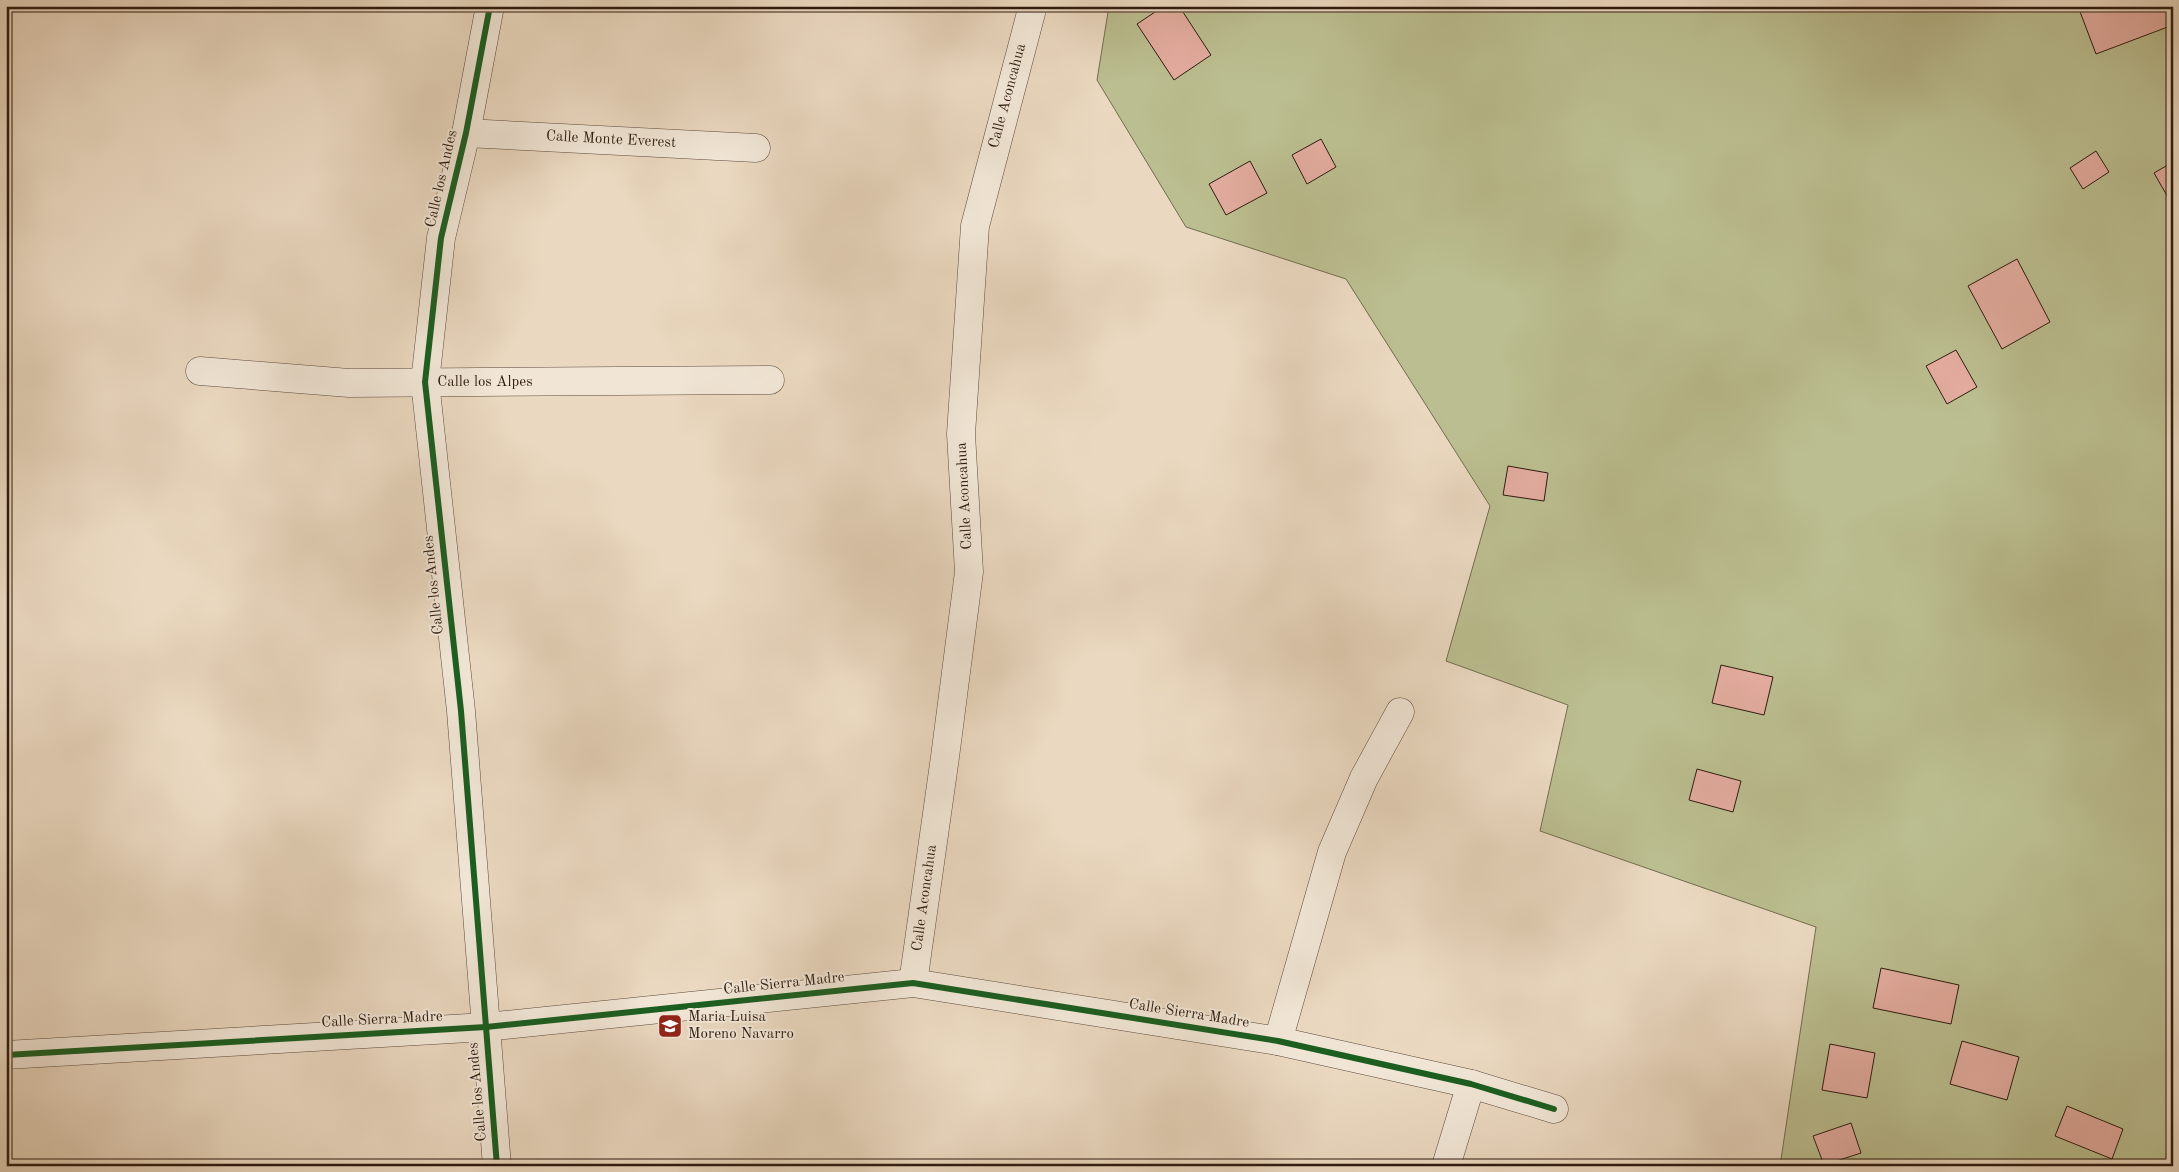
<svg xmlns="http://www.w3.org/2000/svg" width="2179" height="1172" font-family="'Old Standard TT',serif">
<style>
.green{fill:#bbbe90;stroke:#746c50}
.building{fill:#e3ac9f;stroke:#2e1b0f}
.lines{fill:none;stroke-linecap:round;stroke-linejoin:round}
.street-casing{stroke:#5d4a3b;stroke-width:29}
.street{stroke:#f1e6d6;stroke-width:28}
.cycleway-casing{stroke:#f1e6d6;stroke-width:9}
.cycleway{stroke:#1b5e20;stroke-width:6}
.labels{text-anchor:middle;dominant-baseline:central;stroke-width:4;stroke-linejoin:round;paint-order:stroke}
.street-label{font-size:15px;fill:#2e1b0f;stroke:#f1e6d6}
.poi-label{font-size:15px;fill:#2e1b0f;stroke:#f1e6d6;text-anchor:start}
</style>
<rect width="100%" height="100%" fill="#ead8c0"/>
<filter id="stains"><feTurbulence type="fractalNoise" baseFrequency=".004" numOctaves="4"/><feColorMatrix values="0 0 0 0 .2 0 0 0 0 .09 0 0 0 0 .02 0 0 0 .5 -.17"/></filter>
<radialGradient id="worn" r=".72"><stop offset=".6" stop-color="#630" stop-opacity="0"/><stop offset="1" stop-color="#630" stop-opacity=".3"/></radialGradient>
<path class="green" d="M1109 6H2173V1166H1780L1816 927 1540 831 1568 705 1446 661 1490 506 1346 279 1186 227 1097 80Z"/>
<g class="building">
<path d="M1164 6H1179L1211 55 1174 80 1137 24Z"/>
<path d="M2086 6H2173V25L2096 54 2079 9Z"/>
<path d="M1321 139 1336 167 1307 184 1292 155Z"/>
<path d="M2096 151 2109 172 2083 189 2070 168Z"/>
<path d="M1250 161 1267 193 1226 215 1209 184Z"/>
<path d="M2173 162V206L2154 173Z"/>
<path d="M2017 259 2050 322 2002 349 1968 286Z"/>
<path d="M1956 350 1977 387 1947 404 1926 366Z"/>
<path d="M1508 466 1548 473 1544 501 1503 495Z"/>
<path d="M1721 665 1773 677 1764 715 1712 703Z"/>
<path d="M1697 769 1741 781 1733 812 1689 800Z"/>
<path d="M1881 968 1959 985 1951 1024 1873 1008Z"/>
<path d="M1962 1041 2019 1057 2007 1100 1950 1084Z"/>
<path d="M1830 1044 1875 1053 1867 1098 1822 1090Z"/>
<path d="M2067 1106 2123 1129 2112 1159 2055 1136Z"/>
<path d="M1851 1123 1861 1153 1824 1165 1813 1136Z"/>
</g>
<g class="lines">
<defs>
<g id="street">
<path d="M490 6 466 133 441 238 425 382 461 711 497 1166"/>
<path d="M466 133 756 148"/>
<path d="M200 371 349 383 770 380"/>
<path d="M913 983 945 757 969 572 961 434 975 226 1031 13"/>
<path d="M1278 1041 1332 852 1364 778 1400 712"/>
<path d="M6 1055 486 1027 913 983 1278 1041 1471 1084 1554 1109"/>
<path d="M1446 1166 1471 1084"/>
</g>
</defs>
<use href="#street" class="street-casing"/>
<use href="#street" class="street"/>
<defs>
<g id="cycleway">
<path d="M490 6 466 133 441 238 425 382 461 711 497 1166"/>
<path d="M6 1055 486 1027 913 983 1278 1041 1471 1084 1554 1109"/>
</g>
</defs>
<use href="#cycleway" class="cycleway-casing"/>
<use href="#cycleway" class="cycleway"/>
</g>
<defs>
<symbol id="school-square" viewBox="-11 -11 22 22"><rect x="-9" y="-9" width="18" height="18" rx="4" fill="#8f2418" stroke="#f1e6d6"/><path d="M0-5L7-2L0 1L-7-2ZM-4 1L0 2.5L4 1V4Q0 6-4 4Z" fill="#fff"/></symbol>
</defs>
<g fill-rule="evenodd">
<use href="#school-square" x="656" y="1012" width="28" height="28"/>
</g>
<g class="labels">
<g class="street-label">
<text transform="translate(1008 96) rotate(-75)">Calle Aconcahua</text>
<text transform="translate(611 140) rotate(3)">Calle Monte Everest</text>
<text transform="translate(442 179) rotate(-77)">Calle los Andes</text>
<text x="485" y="382">Calle los Alpes</text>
<text transform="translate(965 496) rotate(-93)">Calle Aconcahua</text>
<text transform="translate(434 585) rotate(-96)">Calle los Andes</text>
<text transform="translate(925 898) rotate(-82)">Calle Aconcahua</text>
<text transform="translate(784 984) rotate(-6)">Calle Sierra Madre</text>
<text transform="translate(1189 1014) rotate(9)">Calle Sierra Madre</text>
<text transform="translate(382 1020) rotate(-3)">Calle Sierra Madre</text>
<text transform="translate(478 1092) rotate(-95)">Calle los Andes</text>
</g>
<g class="poi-label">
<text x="688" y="1017">Maria Luisa<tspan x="688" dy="17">Moreno Navarro</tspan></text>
</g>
</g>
<rect width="2179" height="1172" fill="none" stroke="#ead8c0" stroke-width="25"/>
<rect x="8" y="8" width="2164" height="1157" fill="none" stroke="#2e1b0f" stroke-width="2.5"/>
<rect x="12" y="12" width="2154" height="1147" fill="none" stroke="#2e1b0f"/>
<rect width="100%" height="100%" filter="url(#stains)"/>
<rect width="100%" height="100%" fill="url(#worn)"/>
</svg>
